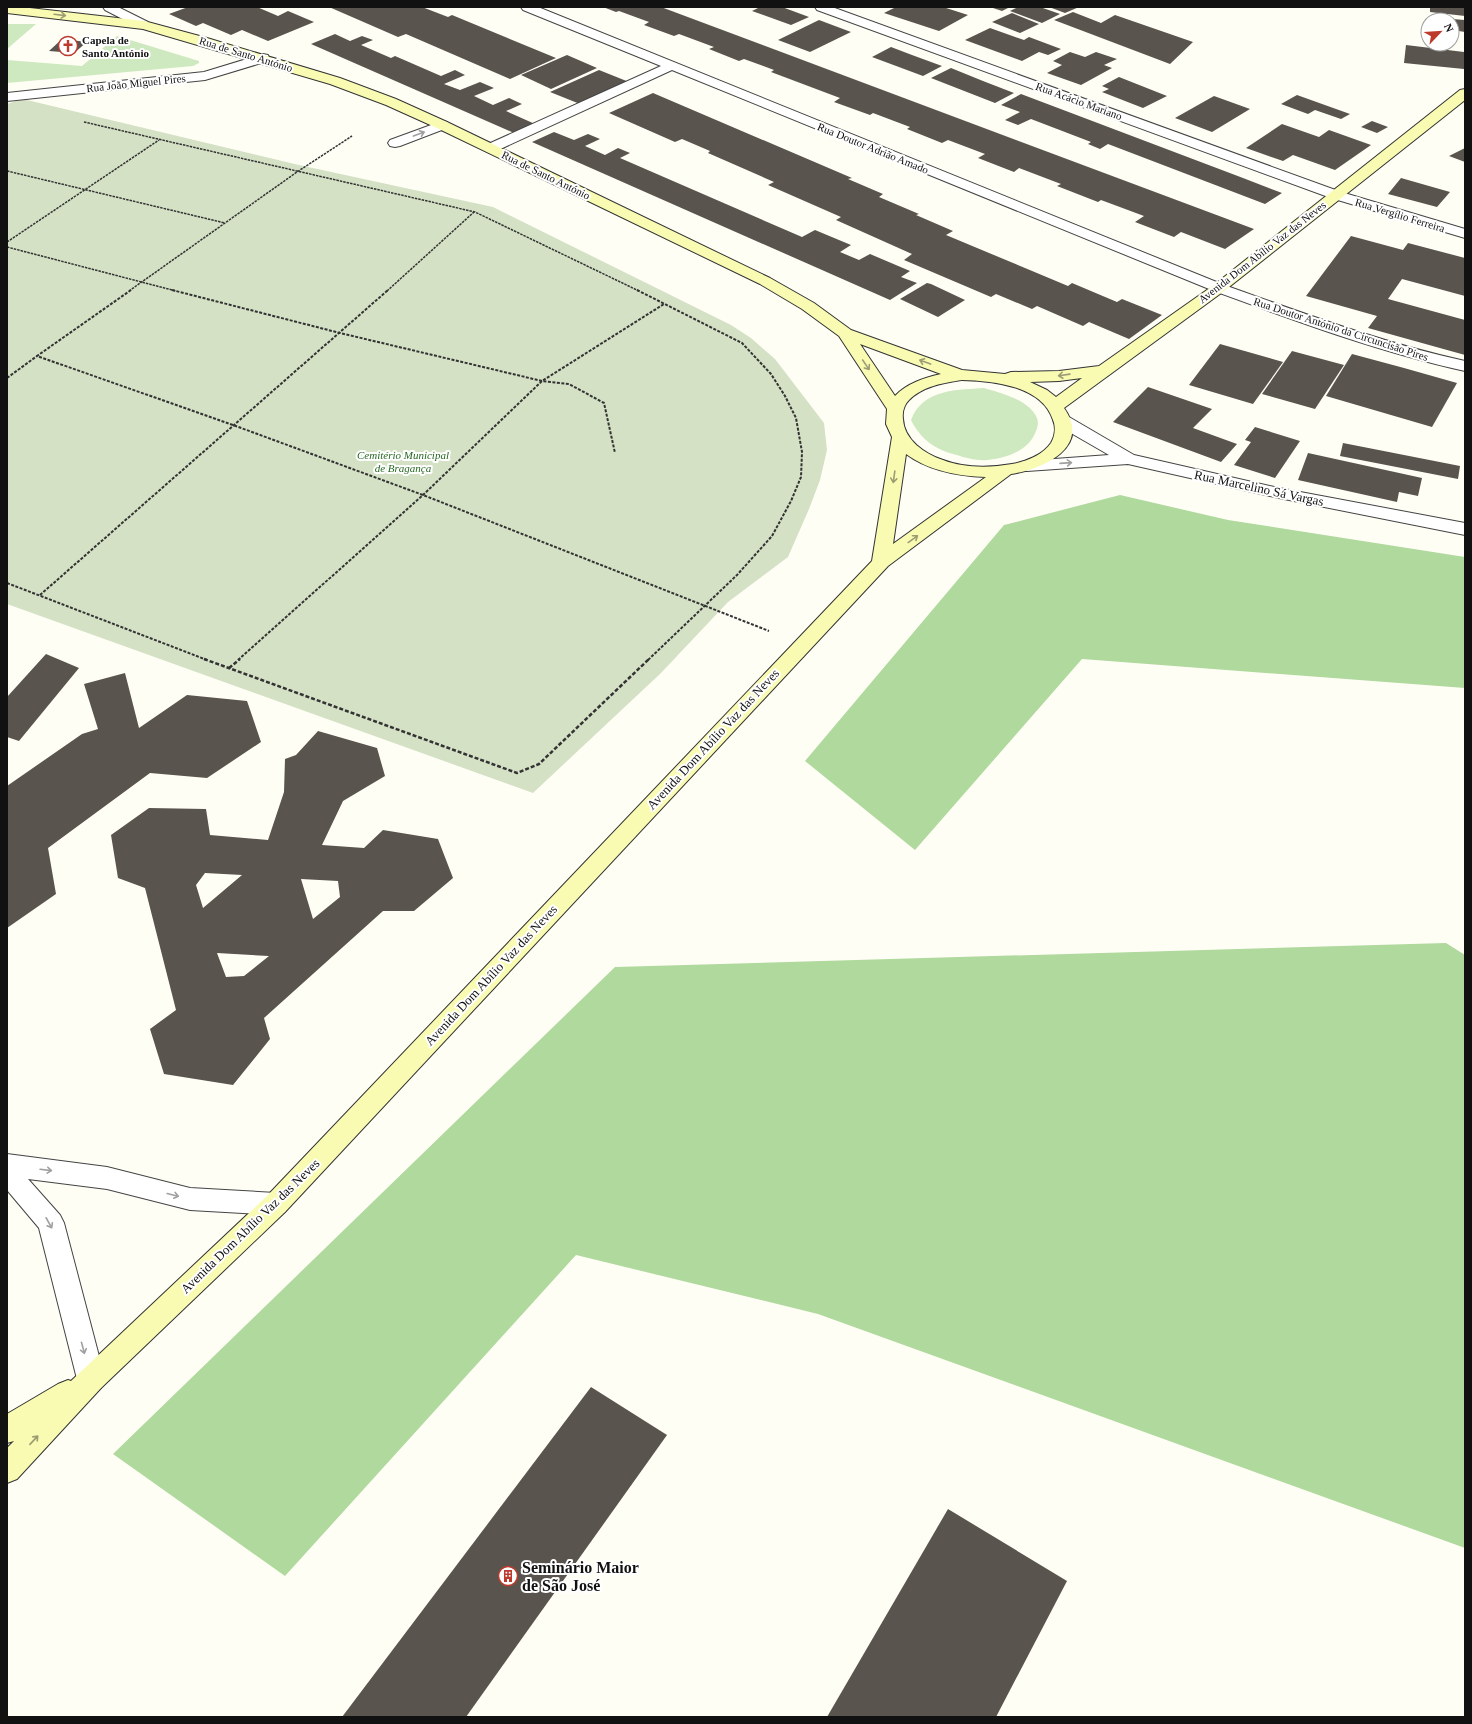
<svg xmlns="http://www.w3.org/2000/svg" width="1472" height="1724" font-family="Georgia,serif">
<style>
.green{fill:#cee9bf}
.forest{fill:#b0d99e}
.cemetery{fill:#d4e1c5}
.building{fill:#59544d;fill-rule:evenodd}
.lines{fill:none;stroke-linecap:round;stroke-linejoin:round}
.street-casing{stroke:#444;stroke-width:2}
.secondary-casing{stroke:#333;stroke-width:2}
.path-far2{stroke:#333;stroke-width:1.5;stroke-dasharray:2.5 1;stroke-linecap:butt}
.path-far1{stroke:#333;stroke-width:2;stroke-dasharray:3 1.5;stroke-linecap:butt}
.path{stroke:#333;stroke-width:2.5;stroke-dasharray:4 2;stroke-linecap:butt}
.street{fill:#fff;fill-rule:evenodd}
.secondary{fill:#f9fbb3;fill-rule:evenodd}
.oneway{stroke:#9c9d72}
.oneway2{stroke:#a0a0a0}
.labels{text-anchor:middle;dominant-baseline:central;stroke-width:4;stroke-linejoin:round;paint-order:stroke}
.far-poi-label{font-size:11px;font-weight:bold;fill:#111;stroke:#fff;text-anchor:start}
.far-street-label{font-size:11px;fill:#111;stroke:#fff}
.far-park-label{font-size:11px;font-style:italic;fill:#276722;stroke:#fff}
.street-label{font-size:13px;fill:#111;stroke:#fff}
.near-poi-label{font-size:16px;font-weight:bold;fill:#111;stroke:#fff;text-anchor:start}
</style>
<rect width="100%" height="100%" fill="#fffef5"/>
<g class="green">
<path d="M7 24H36L7 49Z"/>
<path d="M117 36 199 61V63L193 66 7 83V60L82 66Z"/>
<path d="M984 388C1000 393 1027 399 1036 416 1039 422 1038 426 1036 431 1029 451 1006 458 987 460 977 461 966 458 957 455 936 450 921 440 911 420 923 389 956 390 984 388Z"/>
</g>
<g class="forest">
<path d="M1120 495 1228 520 1465 557V688L1082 659 915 850 805 761 1004 525Z"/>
<path d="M1446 943 1465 955V1548L818 1314 576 1255 285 1576 113 1454 615 967Z"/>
</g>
<path class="cemetery" d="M19 100H27L299 165 493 207 731 325 751 338 775 359 824 423 827 450 820 480 809 509 788 557 728 602 661 673 533 793 7 604V104Z"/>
<g class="building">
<path d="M188 7H257L278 16 288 11 314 22 268 41 242 30 231 35 203 23 196 26 169 14Z"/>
<path d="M329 7H422L448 17 452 15 556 58 510 79 406 34 398 37Z"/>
<path d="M603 7H661L1254 229 1225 249 1181 232 1174 237 1135 222 1144 216 1101 200 1098 202 1057 186 1061 184 1019 168 1014 172 978 158 985 154 948 140 942 143 907 129 910 127 873 113 870 115 834 102 840 98 771 72 774 70 744 59 739 61 709 49 714 47 679 34 674 36 644 25 649 22 619 11 616 12Z"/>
<path d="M760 7H782L809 17 791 25 752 11Z"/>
<path d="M896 7H943L968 15 939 31 884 13Z"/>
<path d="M990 7H1010L1002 11Z"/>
<path d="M1018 7H1040L1060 14 1042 23 1010 11Z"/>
<path d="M1049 7H1079L1065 13Z"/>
<path d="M1430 7H1465V16L1430 12Z"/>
<path d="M1073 12 1101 23 1115 15 1193 42 1170 64 1054 20Z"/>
<path d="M1012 13 1039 24 1020 33 992 22Z"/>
<path d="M1452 19 1465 20V32L1452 30Z"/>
<path d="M819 20 851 32 810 52 778 40Z"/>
<path d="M990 28 1024 40 1029 37 1061 49 1048 55 1039 52 1022 61 965 40Z"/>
<path d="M335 34 350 41 362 36 373 40 361 45 391 58 395 56 441 76 455 70 465 75 444 84 460 90 480 82 494 88 474 96 493 105 509 98 522 104 506 111 535 124 514 133 311 44Z"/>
<path d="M62 39 87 42 74 53 49 51Z"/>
<path d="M1406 45 1464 52V69L1404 63Z"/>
<path d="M891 47 912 55 942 66 923 76 872 57Z"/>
<path d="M1070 52 1085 57 1096 52 1117 59 1104 65 1112 68 1081 85 1047 73 1062 65 1053 61Z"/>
<path d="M567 55 597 68 551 89 521 75Z"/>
<path d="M951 68 983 81 1014 93 995 103 931 78Z"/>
<path d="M599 70 629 82 580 104 550 92Z"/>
<path d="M1119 77 1167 96 1143 108 1102 92 1109 89 1102 86Z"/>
<path d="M653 93 852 178 848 179 883 194 879 197 919 214 916 215 953 231 946 235 1068 286 1072 283 1117 302 1122 299 1162 315 1129 339 1089 322 1083 326 1037 306 1032 309 996 294 991 297 904 260 912 254 836 220 841 217 768 185 774 182 708 153 710 151 682 139 675 142 609 113Z"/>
<path d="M1021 94 1243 178 1282 193 1265 204 1108 144 1100 149 1088 144 1091 142 1031 119 1018 125 1005 120 1020 112 1001 105Z"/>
<path d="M1297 95 1350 114 1341 119 1315 110 1308 114 1281 104Z"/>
<path d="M1214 96 1250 109 1212 132 1175 118Z"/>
<path d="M1372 121 1388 127 1377 133 1361 127Z"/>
<path d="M1282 124 1319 137 1329 130 1371 145 1335 170 1293 155 1283 161 1246 148Z"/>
<path d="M554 132 574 140 588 134 600 139 585 146 605 155 618 148 630 153 620 158 802 237 815 230 851 245 840 252 859 260 870 254 910 271 901 277 917 283 890 300 532 142Z"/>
<path d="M1465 148V162L1449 156Z"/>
<path d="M1401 178 1450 192 1437 207 1388 194Z"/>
<path d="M1351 236 1403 250 1408 243 1465 258V296L1402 279 1388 299 1465 320V355L1368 328 1377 316 1306 296Z"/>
<path d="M927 283 931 284 965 300 938 317 900 299Z"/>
<path d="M1220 344 1283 362 1253 404 1189 385Z"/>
<path d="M1292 351 1344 365 1315 409 1262 394Z"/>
<path d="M1352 354 1404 368 1457 383 1432 427 1326 396Z"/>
<path d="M1148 387 1212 409 1193 428 1237 444 1221 462 1113 422Z"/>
<path d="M1255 427 1300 441 1275 478 1234 465 1251 442 1245 440Z"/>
<path d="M1343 443 1460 466 1458 479 1340 456Z"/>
<path d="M1308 453 1422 478 1418 496 1399 492 1397 502 1298 480Z"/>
<path d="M46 654 79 668 19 741 7 737V697Z"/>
<path d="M125 673 139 728 187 695 247 701 261 742 207 778 150 773 48 848 56 894 7 928V786L82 734 98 729 84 684Z"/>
<path d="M318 731 377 748 385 776 343 801 322 845 364 848 383 830 438 839 453 878 414 911H383L264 1018 270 1039 233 1085 164 1074 150 1029 176 1010 145 888 118 878 111 835 149 808 206 809 210 835 268 840 284 792 285 759 296 755ZM205 873 242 875 203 908 196 885ZM301 879 338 881 340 897 313 919ZM217 953 269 956 244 976 226 977Z"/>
<path d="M591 1387 667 1435 466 1717H342Z"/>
<path d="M948 1509 1067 1581 996 1717H827Z"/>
</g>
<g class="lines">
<defs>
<g id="street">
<path d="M103 7H118L148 22 150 25 148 28H140L105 10Z"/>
<path d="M521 7H538L1224 285C1303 313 1383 343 1465 361V371C1379 352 1296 321 1214 291L672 70 496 151 491 152 486 151 484 148 486 145 661 66 523 10Z"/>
<path d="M815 7H832L1341 192 1465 229V238L1331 198 817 10Z"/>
<path d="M263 54 268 55 269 58 268 61 205 80 7 101V93L204 72Z"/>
<path d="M442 121 447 122 449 125 447 128 400 146 395 147 390 146 388 143 390 140Z"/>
<path d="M1063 416 1069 417 1134 455 1279 488 1465 523V535L1279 498 1128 464 1027 471 1021 470 1018 466 1021 462 1027 461 1109 455 1057 425 1055 421 1057 417Z"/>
<path d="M7 1154 107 1167 190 1188 276 1193 285 1196 289 1204 285 1212 276 1215 190 1210 107 1189 28 1179 60 1215 64 1223 105 1379 101 1388 91 1392 81 1388 77 1379 39 1228 7 1190Z"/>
</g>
<path id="secondary" d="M7 7H21L144 21 207 38 340 78 396 99 447 122 770 278 814 303 851 330 962 370 1005 374 1011 372 1059 371 1099 366 1214 285 1460 90 1465 89V100L1224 291 1064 408C1092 447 1043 469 1011 474L888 566 285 1212 101 1388 17 1479 7 1483V1448L14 1441 7 1443V1414L58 1384 68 1380 71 1381 267 1196 872 561 892 437 886 424 887 409 839 336 802 309 760 284 437 128 386 105 330 84 143 29 7 13ZM860 344 941 374C924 378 907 383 895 396ZM1082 378 1056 397 1047 390 1030 382 1059 381ZM962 380C992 381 1042 385 1053 420 1056 427 1055 436 1051 443 1043 455 1025 462 1012 464 989 468 964 468 943 460 925 454 904 440 903 419 902 412 904 405 909 400 923 386 943 383 962 380ZM906 454C929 471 958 476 986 477L893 544Z"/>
</defs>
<use href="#street" class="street-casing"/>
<use href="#secondary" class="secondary-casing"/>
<g class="path-far2">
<path d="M84 122 475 212 639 291"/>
<path d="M7 171 225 223"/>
<path d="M7 242 159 140"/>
<path d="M7 247 176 291"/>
<path d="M129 291 297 172 352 136"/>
<path d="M387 291 474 212"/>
</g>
<g class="path-far1">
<path d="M131 290 37 356 233 425 423 495 769 631"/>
<path d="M172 290 340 333 542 381 569 384 604 403 615 453"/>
<path d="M637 290 742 343 771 374 785 396 796 418 802 452 801 477 791 501 772 536 737 575 648 660"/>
<path d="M7 378 37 356"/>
<path d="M7 583 207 660"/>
<path d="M40 595 388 290"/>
<path d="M238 660 423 495 542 381 664 304"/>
</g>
<g class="path">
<path d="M204 659 517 773 539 764 649 659"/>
<path d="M229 668 240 659"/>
</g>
<use href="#street" class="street"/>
<use href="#secondary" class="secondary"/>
</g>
<defs><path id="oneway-shaft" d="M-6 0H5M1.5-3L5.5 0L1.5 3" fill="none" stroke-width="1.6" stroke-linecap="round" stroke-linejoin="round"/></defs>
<g class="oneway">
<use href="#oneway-shaft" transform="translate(60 15) rotate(7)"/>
<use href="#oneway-shaft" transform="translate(925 362) rotate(-160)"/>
<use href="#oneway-shaft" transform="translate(866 365) rotate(56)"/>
<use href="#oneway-shaft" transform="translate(1064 375) rotate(172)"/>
<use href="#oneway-shaft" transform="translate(894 477) rotate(98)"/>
<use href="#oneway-shaft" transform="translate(913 539) rotate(-36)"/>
<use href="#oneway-shaft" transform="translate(34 1440) rotate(-47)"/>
</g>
<g class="oneway2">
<use href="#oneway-shaft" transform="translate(419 134) rotate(-20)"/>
<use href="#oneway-shaft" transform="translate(1066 463) rotate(-4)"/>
<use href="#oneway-shaft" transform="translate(46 1170) rotate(7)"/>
<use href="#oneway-shaft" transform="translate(173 1195) rotate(14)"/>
<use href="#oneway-shaft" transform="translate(49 1223) rotate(61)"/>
<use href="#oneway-shaft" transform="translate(83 1348) rotate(75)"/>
</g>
<defs>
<symbol id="church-ring" viewBox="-11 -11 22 22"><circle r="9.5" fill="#fff" stroke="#bc3b2d" stroke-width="1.5"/><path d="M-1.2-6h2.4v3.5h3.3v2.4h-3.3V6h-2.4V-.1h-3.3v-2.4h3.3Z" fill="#bc3b2d"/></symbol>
<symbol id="building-ring" viewBox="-11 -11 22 22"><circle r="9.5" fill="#fff" stroke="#bc3b2d" stroke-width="1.5"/><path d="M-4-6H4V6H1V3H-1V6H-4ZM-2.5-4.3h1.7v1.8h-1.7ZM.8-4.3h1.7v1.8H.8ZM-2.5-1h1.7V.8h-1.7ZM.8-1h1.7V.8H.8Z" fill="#bc3b2d"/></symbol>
</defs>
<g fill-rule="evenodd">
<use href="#church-ring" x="57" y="35" width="22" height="22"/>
<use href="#building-ring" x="497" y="1565" width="22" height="22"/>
</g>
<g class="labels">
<g class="far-poi-label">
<text x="82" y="40">Capela de<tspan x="82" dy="13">Santo António</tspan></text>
</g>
<g class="far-street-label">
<text transform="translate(246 54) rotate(17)">Rua de Santo António</text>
<text transform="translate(136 83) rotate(-6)">Rua João Miguel Pires</text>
<text transform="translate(1079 101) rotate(20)">Rua Acácio Mariano</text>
<text transform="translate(873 148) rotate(22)">Rua Doutor Adrião Amado</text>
<text transform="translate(546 175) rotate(26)">Rua de Santo António</text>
<text transform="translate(1400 215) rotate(17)">Rua Vergílio Ferreira</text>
<text transform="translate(1262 252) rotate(-38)">Avenida Dom Abílio Vaz das Neves</text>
<text transform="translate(1341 329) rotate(18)">Rua Doutor António da Circuncisão Pires</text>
</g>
<g class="far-park-label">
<text x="403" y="455">Cemitério Municipal<tspan x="403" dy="13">de Bragança</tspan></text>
</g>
<g class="street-label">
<text transform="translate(1259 488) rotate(12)">Rua Marcelino Sá Vargas</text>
<text transform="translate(713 739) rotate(-47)">Avenida Dom Abílio Vaz das Neves</text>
<text transform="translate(491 975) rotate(-47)">Avenida Dom Abílio Vaz das Neves</text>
<text transform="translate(250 1226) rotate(-44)">Avenida Dom Abílio Vaz das Neves</text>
</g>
<g class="near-poi-label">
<text x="522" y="1567">Seminário Maior<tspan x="522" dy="18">de São José</tspan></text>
</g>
</g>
<rect width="1472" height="1724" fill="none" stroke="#111111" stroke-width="16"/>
<g transform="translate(1440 32) rotate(65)"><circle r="19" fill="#ffffff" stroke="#a0a0a0"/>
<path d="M0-3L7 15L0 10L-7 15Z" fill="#bc3b2d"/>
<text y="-6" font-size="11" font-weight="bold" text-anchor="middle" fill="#111111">N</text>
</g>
</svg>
